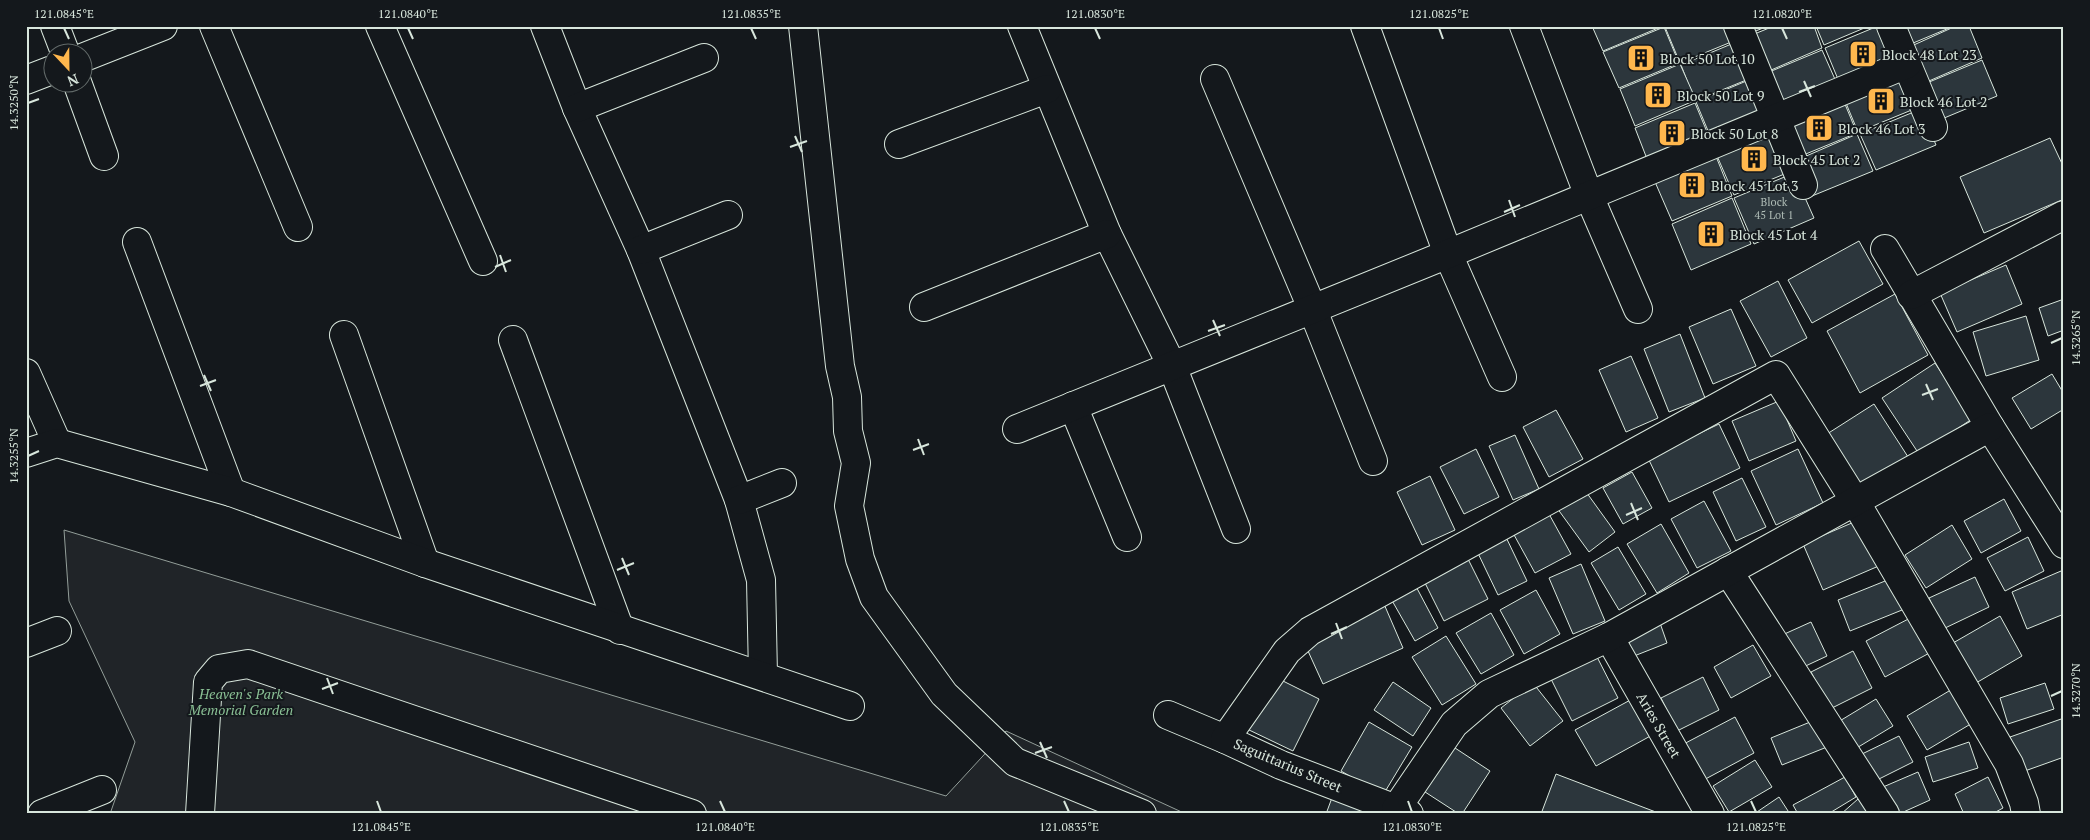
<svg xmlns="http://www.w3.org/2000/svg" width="2090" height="840" font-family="'PT Serif',serif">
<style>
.green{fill:#202428;stroke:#939e99}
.building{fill:#2c363c;stroke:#d8e6dc}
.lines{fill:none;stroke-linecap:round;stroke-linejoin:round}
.minor-casing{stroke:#d8e6dc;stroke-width:30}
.minor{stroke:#14181c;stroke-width:28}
.ticks{fill:none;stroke:#d8e6dc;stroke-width:2}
.labels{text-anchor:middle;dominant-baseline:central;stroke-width:4;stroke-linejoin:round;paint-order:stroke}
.number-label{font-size:11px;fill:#adbab4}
.poi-label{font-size:14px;fill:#d8e6dc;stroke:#14181c;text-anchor:start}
.park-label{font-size:14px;font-style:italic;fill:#8ac095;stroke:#14181c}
.street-label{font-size:14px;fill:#d8e6dc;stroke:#14181c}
.neatline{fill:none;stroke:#d8e6dc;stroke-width:2}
.ticks-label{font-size:12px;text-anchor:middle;fill:#d8e6dc}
</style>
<rect width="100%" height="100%" fill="#14181c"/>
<path class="green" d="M64 530 946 796 1006 731 1186 814H110L135 742 69 601Z"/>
<g class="building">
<path d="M1592 26H1663L1603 51Z"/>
<path d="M1736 26 1741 38 1680 63 1665 27Z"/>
<path d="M1743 26H1768L1746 35Z"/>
<path d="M1774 26H1814L1822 48 1762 74 1747 37Z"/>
<path d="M1816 26H1869L1824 45Z"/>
<path d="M1878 26H1887L1901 59 1840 84 1825 48Z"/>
<path d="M1898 26H1954L1906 46Z"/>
<path d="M1956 26H1969L1982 58 1922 84 1907 48Z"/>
<path d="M1664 27 1679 63 1619 88 1603 52Z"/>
<path d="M1741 40 1756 76 1695 101 1681 65Z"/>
<path d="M1822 50 1838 86 1776 111 1762 75Z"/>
<path d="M1982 60 1997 96 1937 121 1922 85Z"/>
<path d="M1680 64 1696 100 1635 126 1620 89Z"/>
<path d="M1904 70 1919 107 1858 132 1843 96Z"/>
<path d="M1756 77 1772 113 1711 138 1696 102Z"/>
<path d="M1842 97 1857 133 1796 158 1781 122Z"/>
<path d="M1695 103 1710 139 1649 164 1635 128Z"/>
<path d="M1921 109 1936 145 1876 170 1860 134Z"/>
<path d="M1774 123 1794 170 1734 195 1714 149Z"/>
<path d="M1857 134 1873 171 1812 196 1797 160Z"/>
<path d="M2050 138 2064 168V199L1984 233 1960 177Z"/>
<path d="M1713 149 1732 196 1672 221 1652 175Z"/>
<path d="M1794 173 1814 218 1754 244 1734 198Z"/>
<path d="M1732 198 1751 244 1691 270 1672 224Z"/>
<path d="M1859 241 1883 284 1812 323 1788 280Z"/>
<path d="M2006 265 2022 304 1957 332 1940 293Z"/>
<path d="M1778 281 1807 338 1771 357 1740 301Z"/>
<path d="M1895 294 1928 355 1860 393 1827 331Z"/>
<path d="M2064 299V330L2048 336 2039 308Z"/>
<path d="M1731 309 1756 366 1713 384 1689 327Z"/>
<path d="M2026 316 2039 360 1986 376 1973 332Z"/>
<path d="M1680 334 1705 398 1669 412 1644 349Z"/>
<path d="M1631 356 1658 418 1626 432 1599 370Z"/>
<path d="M1935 363 1972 419 1919 454 1882 398Z"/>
<path d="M2052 374 2064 394V409L2031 429 2012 398Z"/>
<path d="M1779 401 1796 441 1749 461 1732 421Z"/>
<path d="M1874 404 1910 460 1863 490 1827 434Z"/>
<path d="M1556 410 1583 459 1549 477 1523 427Z"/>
<path d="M1719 424 1740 468 1669 502 1648 458Z"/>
<path d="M1515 435 1539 489 1513 500 1489 446Z"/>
<path d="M1476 449 1499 497 1464 514 1440 467Z"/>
<path d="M1798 449 1823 503 1776 525 1751 471Z"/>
<path d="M1632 472 1652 508 1623 524 1603 488Z"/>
<path d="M1430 476 1455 530 1422 545 1397 492Z"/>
<path d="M1742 478 1766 527 1736 541 1713 492Z"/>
<path d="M1584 489 1615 532 1589 552 1557 508Z"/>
<path d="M2004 499 2021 531 1981 553 1964 521Z"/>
<path d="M1704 501 1731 551 1697 568 1671 519Z"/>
<path d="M1549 514 1571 554 1535 573 1513 533Z"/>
<path d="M1861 519 1881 565 1823 590 1803 544Z"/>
<path d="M1661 524 1689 573 1657 593 1627 544Z"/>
<path d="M1952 525 1972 559 1926 588 1905 555Z"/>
<path d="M1504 533 1527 581 1498 595 1475 547Z"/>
<path d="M2028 537 2044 571 2005 591 1987 558Z"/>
<path d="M1618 547 1646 594 1619 610 1591 563Z"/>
<path d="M1465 553 1488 599 1444 621 1421 575Z"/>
<path d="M1581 564 1605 621 1573 634 1549 578Z"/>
<path d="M2061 571 2064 577V614L2027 629 2012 592Z"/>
<path d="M1411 577 1438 628 1415 641 1386 590Z"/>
<path d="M1895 577 1907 608 1850 631 1838 600Z"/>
<path d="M1975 577 1989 607 1943 629 1929 598Z"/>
<path d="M1536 590 1560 634 1524 654 1500 610Z"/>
<path d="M1384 604 1403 648 1323 684 1303 640Z"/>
<path d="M1491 613 1514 655 1481 674 1456 633Z"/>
<path d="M1916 615 1935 650 1885 677 1866 641Z"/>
<path d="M2000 616 2022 656 1976 683 1953 643Z"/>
<path d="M1811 622 1827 656 1797 670 1780 636Z"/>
<path d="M1660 623 1667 643 1624 660 1616 641Z"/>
<path d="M1446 636 1476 684 1442 705 1412 657Z"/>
<path d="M1753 645 1771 676 1731 698 1714 667Z"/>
<path d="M1853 651 1872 688 1830 709 1811 672Z"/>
<path d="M1595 653 1618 698 1572 721 1550 677Z"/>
<path d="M1273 676 1319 699 1293 751 1247 729Z"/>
<path d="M1703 677 1719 710 1677 731 1661 698Z"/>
<path d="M1393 682 1431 708 1413 736 1374 710Z"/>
<path d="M1533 683 1563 721 1530 746 1501 708Z"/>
<path d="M2045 683 2054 709 2008 724 2000 698Z"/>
<path d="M1954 688 1974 722 1927 750 1907 716Z"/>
<path d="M1634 698 1654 734 1596 766 1575 730Z"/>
<path d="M1876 699 1893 726 1855 749 1838 722Z"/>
<path d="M1735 717 1754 753 1698 783 1678 747Z"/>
<path d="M2064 718V757L2022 772 2010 737Z"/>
<path d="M1815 720 1827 747 1782 765 1771 738Z"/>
<path d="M1369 722 1412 747 1383 795 1341 771Z"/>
<path d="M1899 736 1913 762 1875 781 1862 754Z"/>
<path d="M1969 742 1978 768 1933 782 1925 757Z"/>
<path d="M1452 746 1490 771 1462 814H1459L1422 790Z"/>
<path d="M1755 760 1772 787 1729 812 1713 786Z"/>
<path d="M1918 772 1930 800 1899 814H1895L1883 787Z"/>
<path d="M1556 774 1661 814H1541Z"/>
<path d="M1845 777 1856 797 1828 814H1798L1793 805Z"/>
<path d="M1988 777 2003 808 1992 814H1964L1955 794Z"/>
<path d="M1333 795 1376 814H1326Z"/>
<path d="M1779 797 1790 814H1754Z"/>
<path d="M1858 799 1871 814H1841Z"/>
</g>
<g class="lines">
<defs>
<g id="minor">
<path d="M55 26 65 52"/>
<path d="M214 26 298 227"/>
<path d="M380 26 483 261"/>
<path d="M545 26 577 108 641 250 739 500 761 580 763 675"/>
<path d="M803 26 840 366 847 397 848 431 856 463 849 506 860 559 874 597 944 694 1015 762 1142 814"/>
<path d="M1022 26 1107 234 1172 366 1236 529"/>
<path d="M1365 26 1448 254 1502 377"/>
<path d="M1524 26 1589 196 1638 309"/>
<path d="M1738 26 1803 185"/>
<path d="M1891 26 1933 127"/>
<path d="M82 58 163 26"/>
<path d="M1215 79 1312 308 1373 461"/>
<path d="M26 80 52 70"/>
<path d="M77 82 104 156"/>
<path d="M577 108 704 58"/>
<path d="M899 144 1047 89"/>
<path d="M137 242 231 492"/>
<path d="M1885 249 1990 427 2064 544"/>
<path d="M641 250 728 215"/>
<path d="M1911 295 2064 215"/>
<path d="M924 307 1107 234"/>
<path d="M344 335 425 563"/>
<path d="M513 340 620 630"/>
<path d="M26 373 57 443"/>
<path d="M1073 406 1127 537"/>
<path d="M1017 429 1448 254 1907 64"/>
<path d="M26 453 57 443 231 492 425 563 850 706"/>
<path d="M739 500 782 483"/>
<path d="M1728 571 1885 814"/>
<path d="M1609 637 1710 814"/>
<path d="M26 643 57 631"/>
<path d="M1168 715 1225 739 1281 765 1409 814"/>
<path d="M1225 739 1287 651 1310 631 1776 375 1855 501 2009 764 2024 803 2026 814"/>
<path d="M1396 809 1454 724 1489 694 1609 637 1990 427"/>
<path d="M42 814 102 790"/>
<path d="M200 814 208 682 219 669 248 664 692 814"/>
</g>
</defs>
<use href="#minor" class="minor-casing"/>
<use href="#minor" class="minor"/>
</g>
<path class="ticks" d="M64 28 69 39M408 28 413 39M751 28 756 39M1095 28 1100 39M1439 28 1443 39M1782 28 1787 39M1804 81 1811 97M1799 92 1815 86M28 103 39 99M795 136 802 152M790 147 807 141M1509 200 1515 217M1504 212 1520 205M500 255 506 272M495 267 511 260M1213 320 1220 336M1208 331 1225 325M2051 343 2062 338M204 375 211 391M1926 384 1933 400M200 386 216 380M1922 395 1938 389M918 439 924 455M913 450 929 444M28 456 39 451M1631 503 1638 520M1626 515 1642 508M622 558 629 575M617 570 634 563M1336 623 1342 639M1331 634 1347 627M327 678 333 694M322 689 338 683M2051 696 2062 691M1040 742 1047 758M1035 753 1052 747M377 801 381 812M720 801 725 812M1064 801 1069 812M1408 801 1412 812M1751 801 1756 812"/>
<defs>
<symbol id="building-square" viewBox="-11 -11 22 22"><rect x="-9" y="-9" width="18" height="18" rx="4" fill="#ffb74d" stroke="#14181c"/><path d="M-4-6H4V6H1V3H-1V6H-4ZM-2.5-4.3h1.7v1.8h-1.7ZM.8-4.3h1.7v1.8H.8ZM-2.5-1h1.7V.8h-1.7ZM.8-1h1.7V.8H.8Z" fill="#111"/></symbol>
</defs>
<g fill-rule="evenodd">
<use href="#building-square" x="1847" y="38" width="32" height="32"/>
<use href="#building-square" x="1625" y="42" width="32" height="32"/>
<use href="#building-square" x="1642" y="79" width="32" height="32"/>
<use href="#building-square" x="1865" y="85" width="32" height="32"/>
<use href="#building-square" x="1803" y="112" width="32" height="32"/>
<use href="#building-square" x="1656" y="117" width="32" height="32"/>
<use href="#building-square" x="1738" y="143" width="32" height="32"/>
<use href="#building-square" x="1676" y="169" width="32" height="32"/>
<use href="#building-square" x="1695" y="218" width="32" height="32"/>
</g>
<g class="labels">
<g class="number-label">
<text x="1774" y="202">Block<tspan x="1774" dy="13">45 Lot 1</tspan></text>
</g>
<g class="poi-label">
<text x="1882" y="54">Block 48 Lot 23</text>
<text x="1660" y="58">Block 50 Lot 10</text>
<text x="1677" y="95">Block 50 Lot 9</text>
<text x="1900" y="101">Block 46 Lot 2</text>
<text x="1838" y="128">Block 46 Lot 3</text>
<text x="1691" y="133">Block 50 Lot 8</text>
<text x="1773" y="159">Block 45 Lot 2</text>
<text x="1711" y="185">Block 45 Lot 3</text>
<text x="1730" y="234">Block 45 Lot 4</text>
</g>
<g class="park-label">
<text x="241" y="693">Heaven's Park<tspan x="241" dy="16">Memorial Garden</tspan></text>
</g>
<g class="street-label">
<text transform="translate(1659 725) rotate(60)">Aries Street</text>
<text transform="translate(1288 765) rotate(23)">Saguittarius Street</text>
</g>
</g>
<rect width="2090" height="840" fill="none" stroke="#14181c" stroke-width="55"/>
<g transform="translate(68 68) rotate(158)"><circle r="24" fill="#14181c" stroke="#626a69"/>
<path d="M0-4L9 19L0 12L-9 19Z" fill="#ffb74d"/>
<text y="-8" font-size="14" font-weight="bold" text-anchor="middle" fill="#d8e6dc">N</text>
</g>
<rect x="28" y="28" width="2034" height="784" class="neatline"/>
<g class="ticks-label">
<text x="64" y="18">121.0845°E</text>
<text x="408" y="18">121.0840°E</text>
<text x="751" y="18">121.0835°E</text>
<text x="1095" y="18">121.0830°E</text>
<text x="1439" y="18">121.0825°E</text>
<text x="1782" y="18">121.0820°E</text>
<text transform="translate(14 103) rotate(-90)" y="4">14.3250°N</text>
<text transform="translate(2076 338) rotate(-90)" y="4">14.3265°N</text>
<text transform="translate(14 456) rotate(-90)" y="4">14.3255°N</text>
<text transform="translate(2076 691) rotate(-90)" y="4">14.3270°N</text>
<text x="381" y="831">121.0845°E</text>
<text x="725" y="831">121.0840°E</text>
<text x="1069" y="831">121.0835°E</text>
<text x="1412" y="831">121.0830°E</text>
<text x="1756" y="831">121.0825°E</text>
</g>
</svg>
